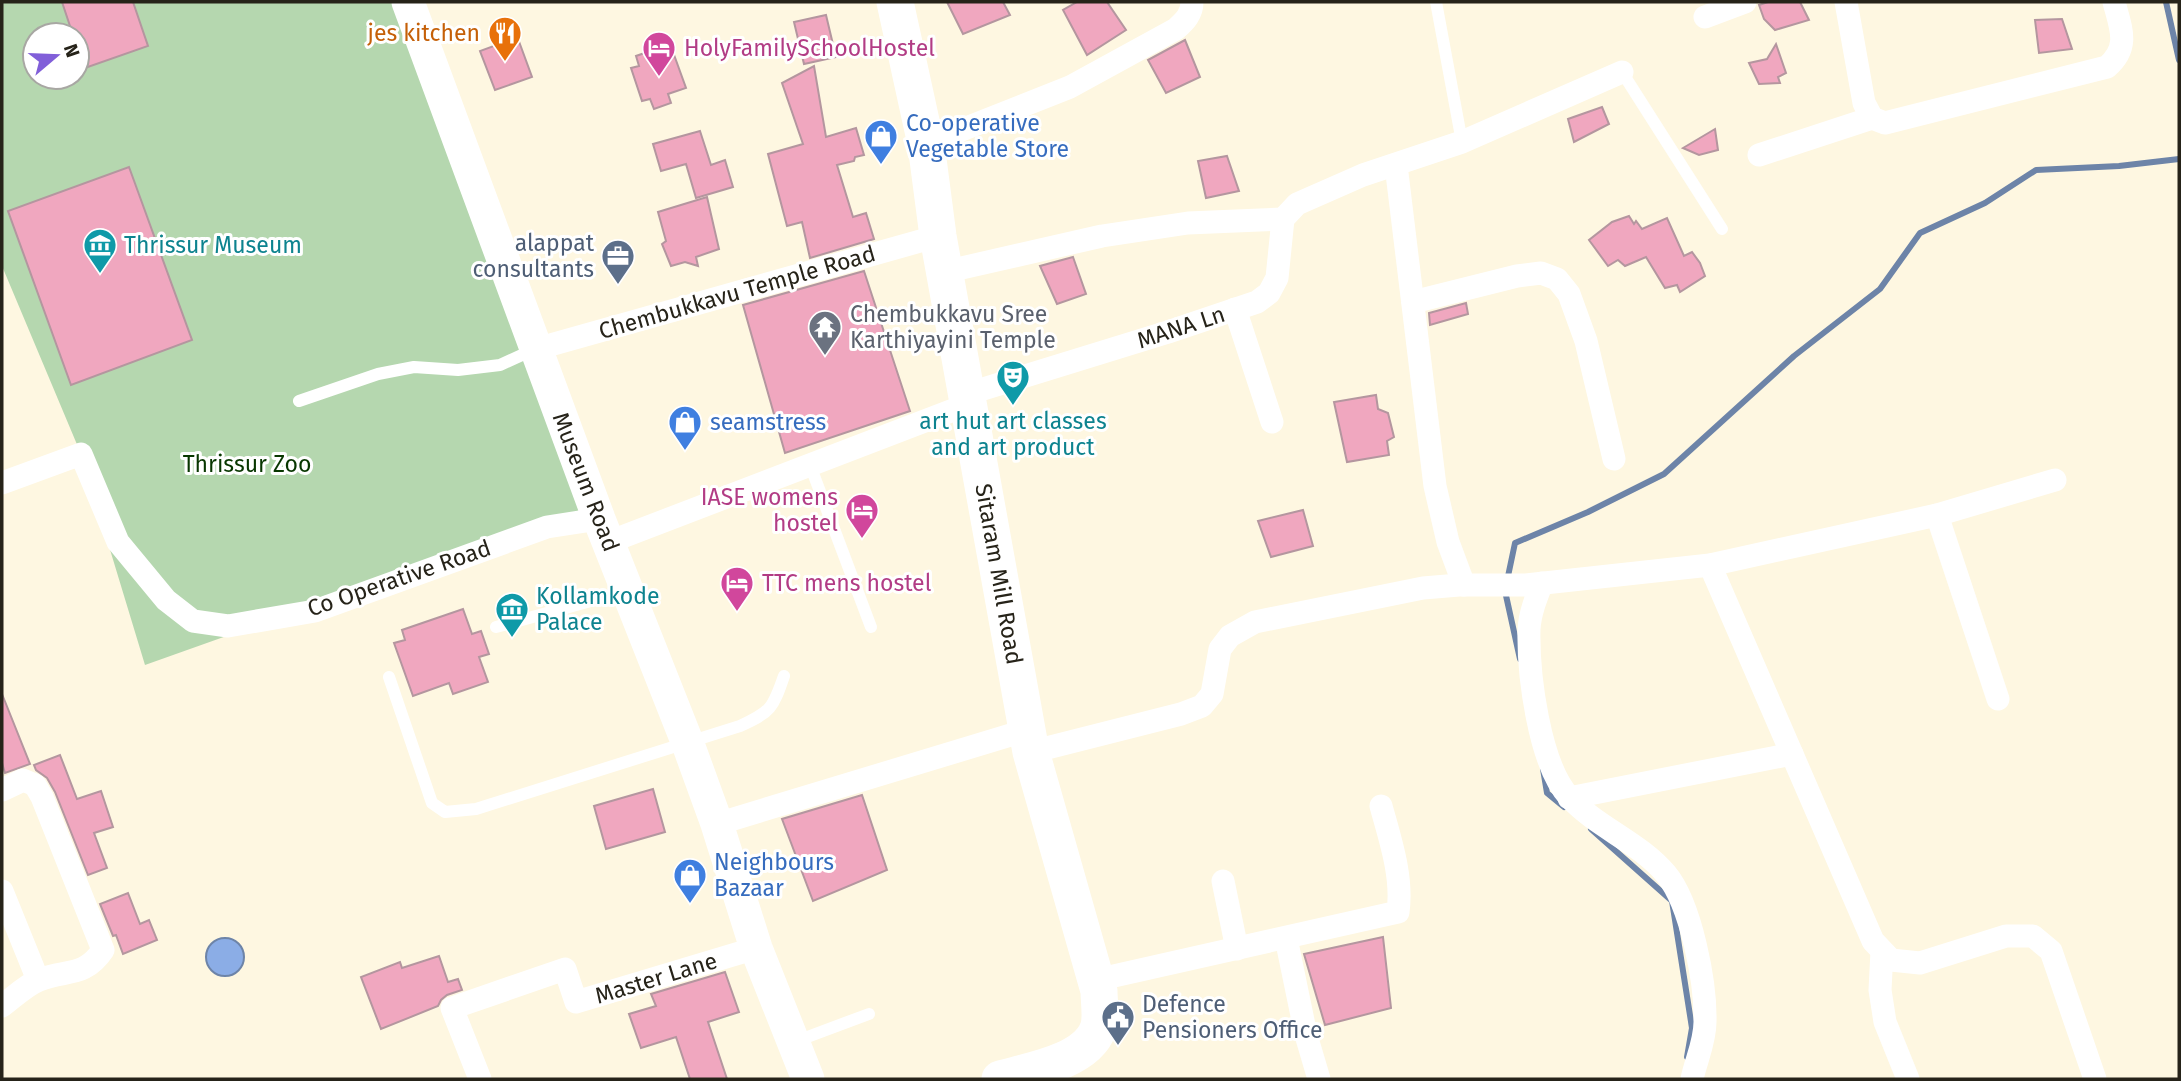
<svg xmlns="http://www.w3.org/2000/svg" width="2181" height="1081" font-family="'Fira Sans',sans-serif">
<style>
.green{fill:#b5d7af;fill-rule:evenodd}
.water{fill:#8bade6;stroke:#6d84a8;stroke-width:2}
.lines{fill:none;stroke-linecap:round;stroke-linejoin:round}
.stream{stroke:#6d84a8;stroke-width:6}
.building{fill:#f0a7bf;stroke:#b4969f;stroke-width:2}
.service{stroke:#fff;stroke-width:12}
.minor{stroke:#fff;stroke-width:23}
.secondary{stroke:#fff;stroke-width:33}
.primary{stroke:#fff;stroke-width:37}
.labels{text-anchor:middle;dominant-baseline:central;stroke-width:6;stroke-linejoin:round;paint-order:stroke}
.food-label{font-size:23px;fill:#c56008;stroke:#fff;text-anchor:end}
.hotel-label{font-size:23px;fill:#b23c85;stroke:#fff;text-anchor:start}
.shop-label{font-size:23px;fill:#366cbe;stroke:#fff;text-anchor:start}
.service-label{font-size:23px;fill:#4e5e75;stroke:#fff;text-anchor:end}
.culture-label{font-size:23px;fill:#0d838f;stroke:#fff;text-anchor:start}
.street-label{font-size:23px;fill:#262319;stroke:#fff}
.worship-label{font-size:23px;fill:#5b616d;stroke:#fff;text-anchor:start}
.park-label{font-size:23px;fill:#083700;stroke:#fff}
</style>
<rect width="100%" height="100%" fill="#fef7e1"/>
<path class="green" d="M2 2H408L594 505 145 665 81 454 2 266ZM35 35H77V77H35Z"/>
<circle class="water" cx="225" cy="957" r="19"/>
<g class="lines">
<g class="stream">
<path d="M2166 2 2179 60"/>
<path d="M1507 581 1515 543 1588 512 1664 474 1794 356 1880 289 1920 233 1985 203 2036 170 2119 166 2179 159"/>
<path d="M1505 591 1520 659"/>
<path d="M1543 769 1547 793 1564 807"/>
<path d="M1591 829 1672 901 1692 1028 1687 1057"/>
</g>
</g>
<g class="building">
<path d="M62 2H133L148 46 85 68 77 46V35H73Z"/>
<path d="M947 2H1003L1010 15 963 34Z"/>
<path d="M1077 2H1107L1126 30 1087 55 1063 10Z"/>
<path d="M1768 2H1800L1809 20 1775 30 1764 19 1759 5Z"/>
<path d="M826 15 836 57 804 64 794 22Z"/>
<path d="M2062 19 2072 49 2039 53 2035 20Z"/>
<path d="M508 31 510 39 517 36 532 77 495 90 480 51 494 46 491 37Z"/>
<path d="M1185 40 1200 77 1166 93 1148 60Z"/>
<path d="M1776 44 1786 73 1778 77 1780 83 1759 84 1749 63 1767 59Z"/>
<path d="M665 46 668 54 673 52 686 88 668 94 671 103 654 109 650 99 642 101 631 68 639 66 636 56Z"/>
<path d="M814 66 826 137 856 128 864 155 855 157 854 161 837 165 853 217 866 213 874 239 810 258 802 222 787 226 768 154 803 144 782 83Z"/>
<path d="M1602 107 1609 124 1574 142 1568 119Z"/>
<path d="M1715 129 1718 150 1699 155 1683 148Z"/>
<path d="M700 131 711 165 725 160 733 187 696 198 686 164 661 171 653 144Z"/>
<path d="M1227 156 1239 191 1206 198 1198 161Z"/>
<path d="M129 167 192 340 71 385 8 211Z"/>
<path d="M707 197 719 249 696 257 698 266 685 262 671 266 662 244 666 241 658 212Z"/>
<path d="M1629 216 1634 224 1636 221 1642 229 1667 218 1684 256 1692 252 1700 263 1705 276 1680 292 1677 285 1665 288 1646 257 1625 266 1618 260 1608 266 1589 240 1612 222Z"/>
<path d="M1073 257 1086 294 1057 304 1040 266Z"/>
<path d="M864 271 910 411 785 453 743 305Z"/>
<path d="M1466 303 1468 314 1430 325 1429 313Z"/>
<path d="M1376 395 1378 409 1388 413 1394 437 1387 441 1389 455 1347 462 1334 402Z"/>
<path d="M1303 510 1313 546 1271 557 1258 521Z"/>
<path d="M463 609 472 634 481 631 489 654 479 657 488 682 453 694 449 683 413 696 394 643 405 640 402 630Z"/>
<path d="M2 694 30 764 5 773 2 763Z"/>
<path d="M60 755 77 799 101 791 113 827 94 833 107 868 88 875 55 792 47 778 36 770 34 765Z"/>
<path d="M653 789 665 832 606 849 594 806Z"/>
<path d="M862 795 887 870 813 901 782 819Z"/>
<path d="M128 893 140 924 149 920 157 940 123 954 116 935 113 936 100 904Z"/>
<path d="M1383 937 1391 1008 1325 1025 1304 954Z"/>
<path d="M439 956 448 982 458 979 462 990 447 995 441 1000 438 1006 381 1029 361 977 400 962 402 968Z"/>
<path d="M725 972 739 1012 708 1022 727 1079H690L676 1037 641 1048 629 1014 656 1006 651 994Z"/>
</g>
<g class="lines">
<g class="service">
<path d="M1436 2 1462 142"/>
<path d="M1622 72 1722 229"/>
<path d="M299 401 378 374 414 367 458 370 500 365 535 349"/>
<path d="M810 465 871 627"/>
<path d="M496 627 627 591"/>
<path d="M389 677 432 803 445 812 476 809 740 726C771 712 773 708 784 676"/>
<path d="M794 1042 869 1014"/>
</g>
<g class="minor">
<path d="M1846 2 1864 103 1872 118 1885 123 2107 67C2130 47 2121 29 2114 2"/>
<path d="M1705 17 1745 2"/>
<path d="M926 144 1070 87 1176 29C1185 21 1192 14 1192 2"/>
<path d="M1759 155 1872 118"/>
<path d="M1396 165 1435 486 1448 542 1464 585"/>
<path d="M944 272 1102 236 1188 223 1283 219"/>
<path d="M1413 302 1517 276 1541 273 1557 279 1569 294 1586 341 1614 459"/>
<path d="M1235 309 1272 422"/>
<path d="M536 349 938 236"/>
<path d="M967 394 1168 332 1257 302 1269 293 1277 278 1283 219 1297 204 1363 175 1462 142 1622 72"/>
<path d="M2 483 81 454 118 542 166 600 193 621 228 626 315 611 547 527 599 519"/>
<path d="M1937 515 1998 699"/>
<path d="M609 542 969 404"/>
<path d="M1710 565 1873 941 1891 960 1920 963 2006 936H2033L2051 951 2095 1079"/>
<path d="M1542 583C1536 598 1530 613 1529 629 1528 674 1539 765 1570 798 1598 828 1639 842 1666 874 1691 904 1706 983 1705 1022 1705 1042 1696 1060 1692 1079"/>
<path d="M1031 752 1181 714 1202 706 1212 694 1220 649 1230 636 1255 622 1423 588 1459 585H1526L1710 565 1937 515 2055 480"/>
<path d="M2 790 23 780 35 785 42 797 103 950C84 978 66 969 39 980 26 985 13 998 2 1006"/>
<path d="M1569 798 1792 754"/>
<path d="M717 824 1027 730"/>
<path d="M1223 881 1237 949"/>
<path d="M2 891 38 980"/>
<path d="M1286 938 1306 1035 1319 1079"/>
<path d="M1882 951 1880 990 1885 1022 1908 1079"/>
<path d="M1096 980 1398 912C1403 877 1390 839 1381 806"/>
<path d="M480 1079 452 1008 565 969 576 1002 756 948"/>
</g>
<path class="secondary" d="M408 2 599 519 688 744 717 824 756 948 808 1079"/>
<path class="primary" d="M895 2 926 144 938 236 1031 752 1099 991C1099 1002 1102 1019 1098 1029 1086 1062 1029 1071 1000 1079"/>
</g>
<defs>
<symbol id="restaurant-pin" viewBox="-11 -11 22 30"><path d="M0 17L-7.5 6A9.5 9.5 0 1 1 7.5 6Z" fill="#e8710a" stroke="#fff"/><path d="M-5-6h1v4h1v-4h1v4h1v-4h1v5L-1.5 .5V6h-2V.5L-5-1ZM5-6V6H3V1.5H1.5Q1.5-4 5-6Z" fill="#fff"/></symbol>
<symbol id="hotel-pin" viewBox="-11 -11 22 30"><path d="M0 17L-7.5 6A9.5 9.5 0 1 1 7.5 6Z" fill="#d1479c" stroke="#fff"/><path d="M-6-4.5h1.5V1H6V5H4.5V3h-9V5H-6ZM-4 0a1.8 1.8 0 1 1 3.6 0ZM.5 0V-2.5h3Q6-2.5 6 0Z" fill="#fff"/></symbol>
<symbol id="shop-pin" viewBox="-11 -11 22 30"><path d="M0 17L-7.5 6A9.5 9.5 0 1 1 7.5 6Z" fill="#3f7fe0" stroke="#fff"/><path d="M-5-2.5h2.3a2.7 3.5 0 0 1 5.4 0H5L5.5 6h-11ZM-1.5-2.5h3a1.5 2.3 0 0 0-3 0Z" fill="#fff"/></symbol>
<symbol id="museum-pin" viewBox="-11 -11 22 30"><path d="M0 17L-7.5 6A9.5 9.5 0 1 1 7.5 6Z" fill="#0f9aa8" stroke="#fff"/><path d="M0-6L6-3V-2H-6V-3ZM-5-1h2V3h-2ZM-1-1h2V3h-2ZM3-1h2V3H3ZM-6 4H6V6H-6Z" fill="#fff"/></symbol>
<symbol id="office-pin" viewBox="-11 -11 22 30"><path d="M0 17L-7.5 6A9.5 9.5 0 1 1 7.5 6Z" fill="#5c6f8a" stroke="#fff"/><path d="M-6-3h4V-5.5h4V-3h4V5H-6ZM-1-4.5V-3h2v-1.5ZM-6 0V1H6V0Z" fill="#fff"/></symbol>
<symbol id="temple-pin" viewBox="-11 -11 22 30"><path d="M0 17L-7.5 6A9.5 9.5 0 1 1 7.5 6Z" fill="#6b7280" stroke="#fff"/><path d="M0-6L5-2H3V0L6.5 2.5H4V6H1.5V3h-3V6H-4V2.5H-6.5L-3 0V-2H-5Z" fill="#fff"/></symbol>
<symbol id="theatre-pin" viewBox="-11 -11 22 30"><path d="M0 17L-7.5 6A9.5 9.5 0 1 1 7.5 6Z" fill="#0f9aa8" stroke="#fff"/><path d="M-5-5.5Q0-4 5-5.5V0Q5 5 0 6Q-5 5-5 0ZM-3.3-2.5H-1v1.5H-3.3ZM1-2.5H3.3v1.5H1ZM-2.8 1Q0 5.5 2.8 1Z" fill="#fff"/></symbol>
<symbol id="civic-pin" viewBox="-11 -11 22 30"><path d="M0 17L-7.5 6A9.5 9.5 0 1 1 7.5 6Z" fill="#5c6f8a" stroke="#fff"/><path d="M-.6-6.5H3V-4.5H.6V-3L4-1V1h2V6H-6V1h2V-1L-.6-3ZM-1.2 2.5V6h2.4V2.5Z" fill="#fff"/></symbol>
</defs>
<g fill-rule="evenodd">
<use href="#restaurant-pin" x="486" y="14" width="38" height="52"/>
<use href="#hotel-pin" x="640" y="29" width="38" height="52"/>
<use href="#shop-pin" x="862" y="117" width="38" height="52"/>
<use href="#museum-pin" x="81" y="226" width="38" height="52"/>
<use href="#office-pin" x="599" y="237" width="38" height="52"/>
<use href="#temple-pin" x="806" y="308" width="38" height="52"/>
<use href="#theatre-pin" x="994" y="358" width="38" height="52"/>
<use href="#shop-pin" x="666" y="403" width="38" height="52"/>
<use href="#hotel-pin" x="843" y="491" width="38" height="52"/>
<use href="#hotel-pin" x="718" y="564" width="38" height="52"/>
<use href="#museum-pin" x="493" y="590" width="38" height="52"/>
<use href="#shop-pin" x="671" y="856" width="38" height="52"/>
<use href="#civic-pin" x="1099" y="998" width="38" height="52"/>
</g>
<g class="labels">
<g class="food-label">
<text x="480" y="33">jes kitchen</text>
</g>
<g class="hotel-label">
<text x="684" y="48">HolyFamilySchoolHostel</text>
<text x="838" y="497" text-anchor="end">IASE womens<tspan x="838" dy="26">hostel</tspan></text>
<text x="762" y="583">TTC mens hostel</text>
</g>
<g class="shop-label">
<text x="906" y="123">Co-operative<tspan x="906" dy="26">Vegetable Store</tspan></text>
<text x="710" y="422">seamstress</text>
<text x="714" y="862">Neighbours<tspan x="714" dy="26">Bazaar</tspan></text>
</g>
<g class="service-label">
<text x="594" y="243">alappat<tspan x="594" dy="26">consultants</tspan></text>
<text x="1142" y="1004" text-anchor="start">Defence<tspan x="1142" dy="26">Pensioners Office</tspan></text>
</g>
<g class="culture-label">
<text x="124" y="245">Thrissur Museum</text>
<text x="1013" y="421" text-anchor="middle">art hut art classes<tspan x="1013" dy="26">and art product</tspan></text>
<text x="536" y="596">Kollamkode<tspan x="536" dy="26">Palace</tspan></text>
</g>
<g class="street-label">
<text transform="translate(737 292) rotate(-16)">Chembukkavu Temple Road</text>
<text transform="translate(1181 327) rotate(-18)">MANA Ln</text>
<text transform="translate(586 482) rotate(69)">Museum Road</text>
<text transform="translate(999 574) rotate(80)">Sitaram Mill Road</text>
<text transform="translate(399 578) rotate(-19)">Co Operative Road</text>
<text transform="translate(656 978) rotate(-17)">Master Lane</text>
</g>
<g class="worship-label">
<text x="850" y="314">Chembukkavu Sree<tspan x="850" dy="26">Karthiyayini Temple</tspan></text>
</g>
<g class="park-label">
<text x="247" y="464">Thrissur Zoo</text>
</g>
</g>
<rect width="2181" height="1081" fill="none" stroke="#262319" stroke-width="7"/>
<g transform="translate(56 56) rotate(71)"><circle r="33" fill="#ffffff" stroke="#a8a7a3" stroke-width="2"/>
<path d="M0-5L12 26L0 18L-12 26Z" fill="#815fd9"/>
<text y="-10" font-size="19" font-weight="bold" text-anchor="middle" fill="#262319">N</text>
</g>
</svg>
